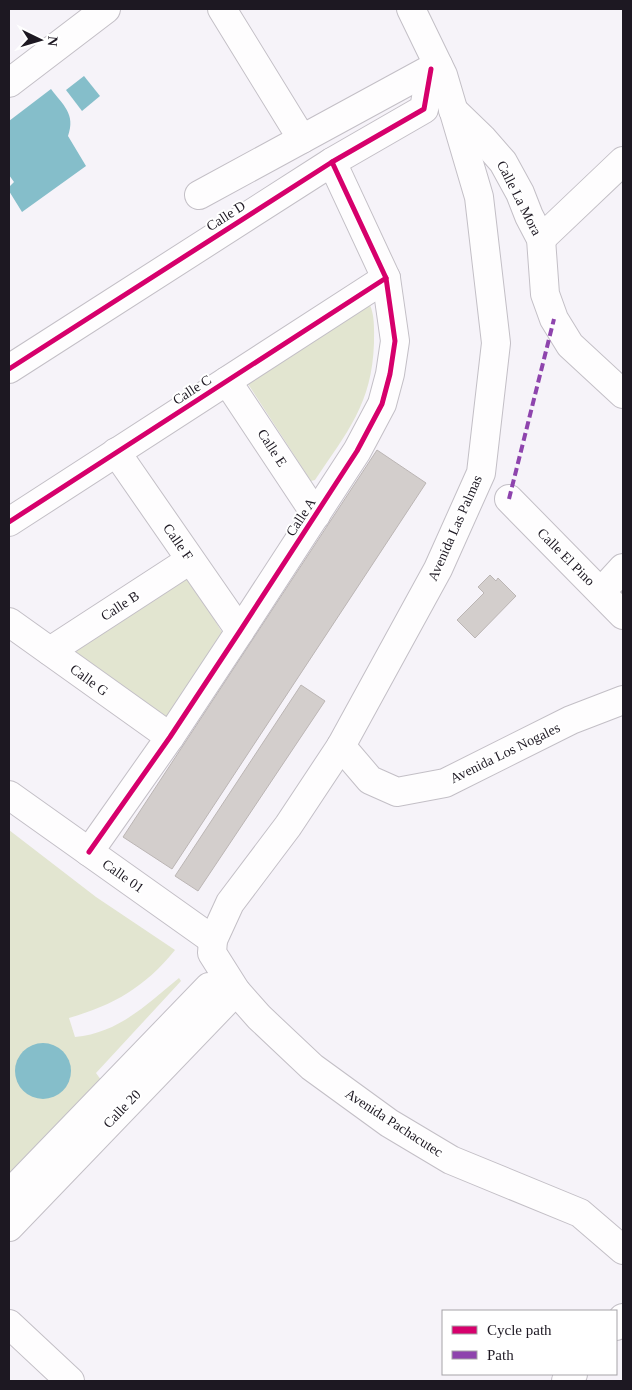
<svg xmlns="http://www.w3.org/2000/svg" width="632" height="1390" font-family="'Times New Roman',serif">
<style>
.green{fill:#e2e5d0}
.water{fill:#85beca}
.building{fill:#d3cecc;stroke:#bbb5b4}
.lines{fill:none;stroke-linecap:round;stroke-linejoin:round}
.minor-casing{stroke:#c3bfc6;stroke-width:30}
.major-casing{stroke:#c3bfc6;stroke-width:30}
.minor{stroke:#fefdfe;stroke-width:28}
.major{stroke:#fefdfe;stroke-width:28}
.quiet{stroke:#8e44ad;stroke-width:4;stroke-dasharray:8 4;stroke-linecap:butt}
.cycleway-casing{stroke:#fff;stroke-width:8}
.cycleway{stroke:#d6006c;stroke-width:5}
.labels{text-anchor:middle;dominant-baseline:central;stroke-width:4;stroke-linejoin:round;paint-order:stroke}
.street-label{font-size:14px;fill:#1d1822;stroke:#fff}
</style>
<rect width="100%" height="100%" fill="#f6f3f9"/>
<g class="green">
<path d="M370 305C375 317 374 330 374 343 372 404 347 432 315 480L311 481 248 384Z"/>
<path d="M188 578 191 580 223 634 169 715 165 717 75 655V648Z"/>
<path d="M9 830 96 897 175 950C145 987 114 1005 69 1018L75 1037C119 1033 147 1004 179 978L181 981 96 1073 101 1080 9 1215Z"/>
</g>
<g class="water">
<path d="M84 76 100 96 82 111 66 90Z"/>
<path d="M51 89C63 105 76 114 68 136L86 166 22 212 9 191V187L14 182 9 175V121Z"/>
<circle cx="43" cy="1071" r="28"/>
</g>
<g class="building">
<path d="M377 450 426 483 172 869 123 837Z"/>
<path d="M490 575 496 581 498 578 516 596 475 638 457 620 484 593 478 587Z"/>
<path d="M301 685 325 701 198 891 175 876Z"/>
</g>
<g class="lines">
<defs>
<g id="minor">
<path d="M222 9 302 139"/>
<path d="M9 83 106 9"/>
<path d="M453 110 482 138 503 162 520 193 529 216 541 239 545 294 554 319 570 345 623 394"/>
<path d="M199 195 438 65"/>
<path d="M541 239 623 161"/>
<path d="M9 369 332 162 424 109 431 69"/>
<path d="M227 381 316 515"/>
<path d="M116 452 240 631"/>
<path d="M509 499 623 615"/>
<path d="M9 522 386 278"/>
<path d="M601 592 623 568"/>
<path d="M9 622 170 737"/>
<path d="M50 651 190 560"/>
<path d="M341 746 370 780 397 792 445 783 571 720 623 700"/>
<path d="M9 795 213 940"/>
<path d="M89 852 170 737 240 631 357 451 382 404 390 374 395 341 386 278 332 162"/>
<path d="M9 1194 209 987"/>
<path d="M9 1227 236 991"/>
<path d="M9 1324 70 1381"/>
<path d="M616 1326 623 1318"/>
<path d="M566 1381 573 1374"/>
</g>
<path id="major" d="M411 9 443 75 479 197 496 343 481 473 438 569 341 746 288 826 230 903 213 940 212 953 236 991 259 1017 312 1067 389 1123 451 1160 580 1213 623 1250"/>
</defs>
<use href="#minor" class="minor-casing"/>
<use href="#major" class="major-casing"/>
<use href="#minor" class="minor"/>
<use href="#major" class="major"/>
<path class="quiet" d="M509 499 554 319"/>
<defs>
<g id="cycleway">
<path d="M9 369 332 162 424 109 431 69"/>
<path d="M9 522 386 278"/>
<path d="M89 852 170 737 240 631 357 451 382 404 390 374 395 341 386 278 332 162"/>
</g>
</defs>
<use href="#cycleway" class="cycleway-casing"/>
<use href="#cycleway" class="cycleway"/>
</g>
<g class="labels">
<g class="street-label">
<text transform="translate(519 198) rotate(63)">Calle La Mora</text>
<text transform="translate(226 216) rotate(-33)">Calle D</text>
<text transform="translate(192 390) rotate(-33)">Calle C</text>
<text transform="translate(272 448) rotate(57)">Calle E</text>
<text transform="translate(301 517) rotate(-57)">Calle A</text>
<text transform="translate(455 528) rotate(-66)">Avenida Las Palmas</text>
<text transform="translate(178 542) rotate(55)">Calle F</text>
<text transform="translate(566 557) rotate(45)">Calle El Pino</text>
<text transform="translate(120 606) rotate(-33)">Calle B</text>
<text transform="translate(89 680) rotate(36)">Calle G</text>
<text transform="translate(505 753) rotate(-26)">Avenida Los Nogales</text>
<text transform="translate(123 876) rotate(35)">Calle 01</text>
<text transform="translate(122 1109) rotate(-46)">Calle 20</text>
<text transform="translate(394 1123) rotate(33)">Avenida Pachacutec</text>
</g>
</g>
<rect width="632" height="1390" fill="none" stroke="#1d1822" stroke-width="20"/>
<rect x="442" y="1310" width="175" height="65" fill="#ffffff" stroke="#a5a3a7"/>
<rect x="452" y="1326" width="25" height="8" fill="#d6006c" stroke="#a5a3a7"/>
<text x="487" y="1335" font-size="15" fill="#1d1822">Cycle path</text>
<rect x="452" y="1351" width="25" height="8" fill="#8e44ad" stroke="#a5a3a7"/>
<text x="487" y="1360" font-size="15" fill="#1d1822">Path</text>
<g transform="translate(40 40) rotate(95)" stroke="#ffffff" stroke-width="4" paint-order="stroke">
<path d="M0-4L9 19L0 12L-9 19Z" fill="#1d1822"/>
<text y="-8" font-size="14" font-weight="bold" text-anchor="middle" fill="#1d1822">N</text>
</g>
</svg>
